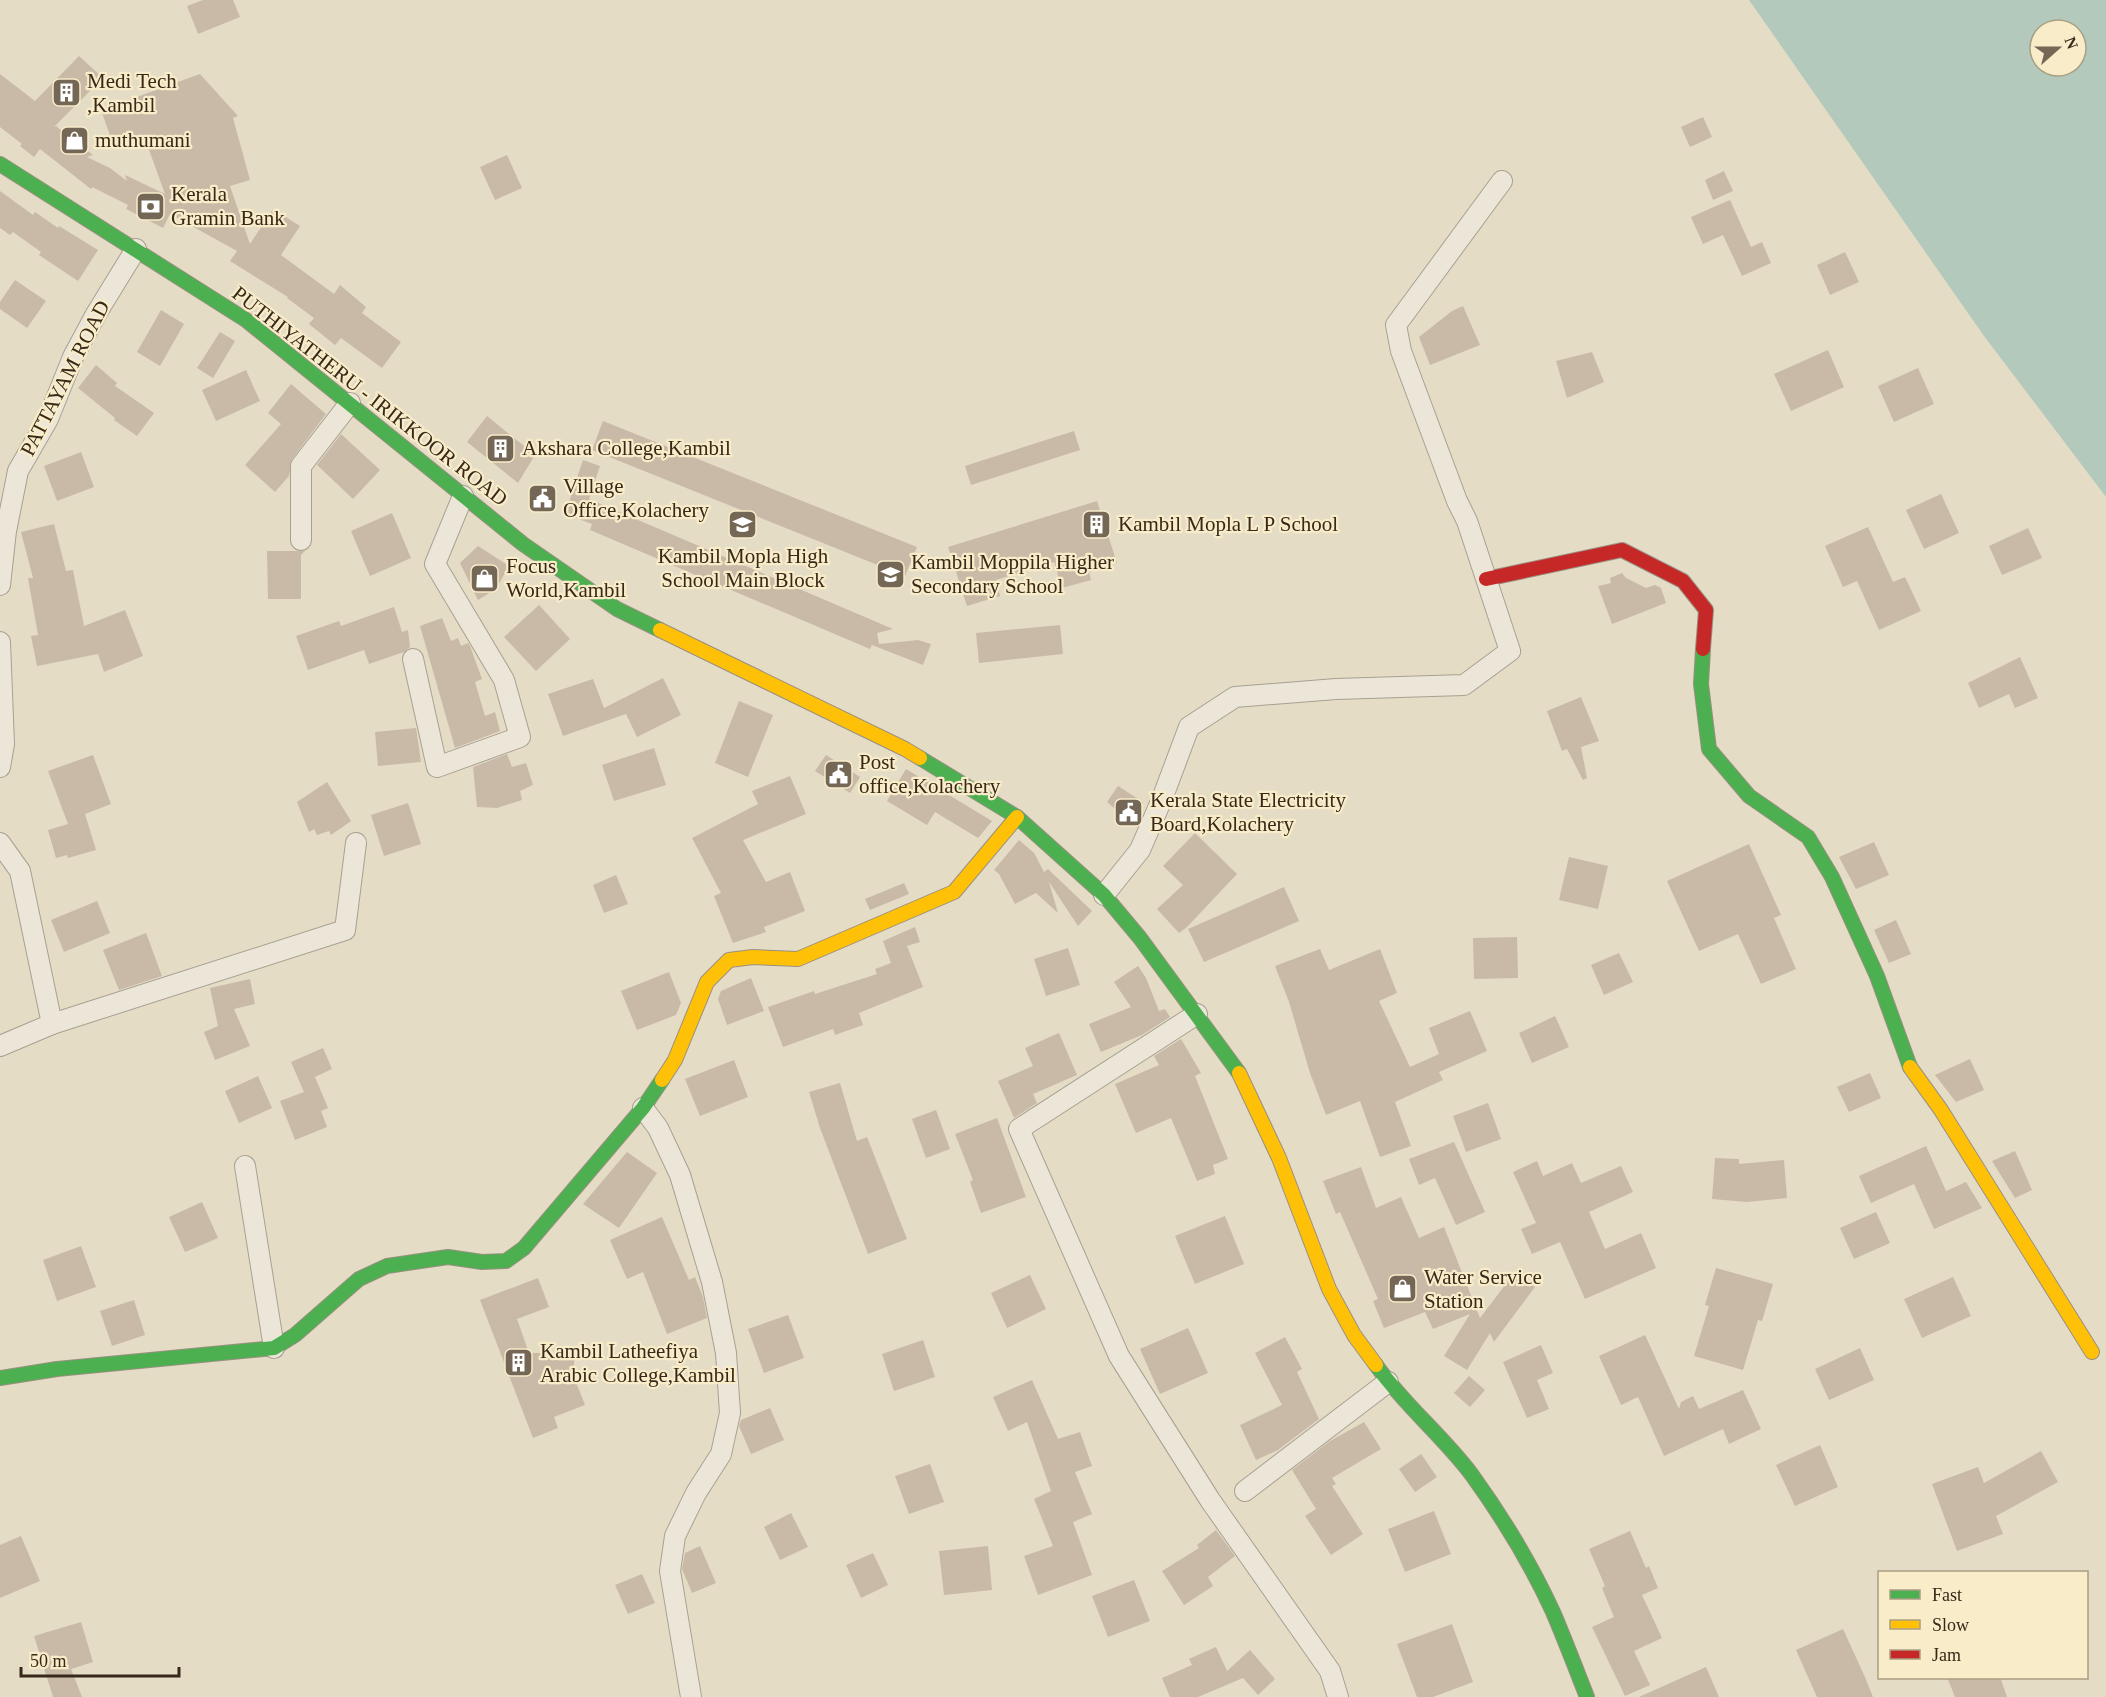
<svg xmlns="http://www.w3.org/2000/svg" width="2106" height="1697" font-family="Georgia,serif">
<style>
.water{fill:#b3c9bc;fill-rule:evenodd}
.building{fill:#c9baa7}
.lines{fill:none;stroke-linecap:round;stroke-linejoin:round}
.street-casing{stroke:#a8a091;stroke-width:22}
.fast-casing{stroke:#999080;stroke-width:16}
.slow-casing{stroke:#999080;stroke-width:16}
.jam-casing{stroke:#999080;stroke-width:16}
.street{stroke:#ece6d9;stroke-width:20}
.fast{stroke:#4caf50;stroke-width:14}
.slow{stroke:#ffc107;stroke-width:14}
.jam{stroke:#c62828;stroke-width:14}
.labels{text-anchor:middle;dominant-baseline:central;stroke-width:4.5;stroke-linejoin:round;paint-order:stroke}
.poi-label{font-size:21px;fill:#372819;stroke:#f8ecc9;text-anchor:start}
.street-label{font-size:21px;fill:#372819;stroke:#f8ecc9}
</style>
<rect width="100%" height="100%" fill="#e5dcc6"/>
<path class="water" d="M1749 0H2106V497L1984 336ZM2040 30H2076V66H2040Z"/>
<g class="building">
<path d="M203 0H233L240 17 198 34 187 6Z"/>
<path d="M79 56 103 78 54 127 58 126 57 127 93 155 87 157 110 168 127 181 125 175 165 194 144 136 114 147 101 110 200 74 238 116 233 118 250 180 230 186 250 244 273 209 300 226 281 255 334 294 340 285 366 307 362 313 401 342 382 368 341 338 335 345 309 324 314 318 287 298 288 297 230 261 237 251 170 214 163 228 126 209 128 205 92 187 91 189 40 149 34 157 20 146 22 144 0 127V74L35 101Z"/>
<path d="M1703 117 1712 137 1690 147 1681 127Z"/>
<path d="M507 155 522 188 495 200 480 167Z"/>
<path d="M1724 171 1733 191 1713 200 1705 180Z"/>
<path d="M0 191 33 215 35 212 58 228 59 226 98 250 78 281 39 255 41 252 13 232 10 235 0 228Z"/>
<path d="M1730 200 1751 247 1762 242 1771 263 1742 276 1723 235 1703 244 1691 217Z"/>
<path d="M1845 252 1859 282 1830 295 1817 265Z"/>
<path d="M15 280 46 301 27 328 0 309V302Z"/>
<path d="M1463 306 1480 345 1430 365 1419 337 1452 311Z"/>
<path d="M161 310 184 324 160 366 137 352Z"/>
<path d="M220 332 235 341 213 378 197 368Z"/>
<path d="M1828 350 1844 387 1791 411 1774 374Z"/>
<path d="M1592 352 1604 382 1567 398 1556 361Z"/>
<path d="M96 365 117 383 115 386 154 413 137 436 114 420 115 418 78 388Z"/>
<path d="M1918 368 1934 404 1894 422 1878 386Z"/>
<path d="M246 370 260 401 216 421 202 390Z"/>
<path d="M291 384 326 414 292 459 289 476 275 492 245 465 281 424 268 413Z"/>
<path d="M487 416 535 455 518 483 467 442Z"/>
<path d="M603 421 917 547 905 576 592 450Z"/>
<path d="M1074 431 1080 450 971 485 965 466Z"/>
<path d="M341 434 380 470 353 499 317 465Z"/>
<path d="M81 452 94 487 57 501 44 466Z"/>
<path d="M583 460 600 466 589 499 893 629 877 633 879 644 918 640 931 644 923 665 872 645 870 649 590 530 592 524 565 514Z"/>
<path d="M1941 494 1959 533 1924 549 1906 510Z"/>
<path d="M1097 501 1117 563 1089 572 1091 580 1062 588 1054 562 996 580 1000 596 967 606 948 547Z"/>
<path d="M392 513 411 558 370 576 351 531Z"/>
<path d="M54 524 66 571 73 570 84 626 125 610 143 656 104 672 98 654 37 666 31 636 38 635 28 578H33L21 532Z"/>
<path d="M1868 527 1893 582 1905 577 1921 611 1879 630 1857 581 1843 587 1825 546Z"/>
<path d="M2028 528 2042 558 2002 575 1989 546Z"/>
<path d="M478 546 509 566 496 589 478 600 460 563Z"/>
<path d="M267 551H305L301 555V599H268Z"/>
<path d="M1622 573 1626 578 1646 588 1655 585 1661 588 1666 603 1612 624 1598 586 1611 583 1610 578Z"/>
<path d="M539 605 570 639 536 671 504 637Z"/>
<path d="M394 607 402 632 408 630 410 647 404 652 369 664 364 650 308 670 296 636 339 621 341 626Z"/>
<path d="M442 618 451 641 458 638 461 646 468 643 470 646 482 679 475 682 485 716 495 712 500 731 455 748 420 626Z"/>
<path d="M1060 625 1063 654 979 663 976 633Z"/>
<path d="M2020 657 2038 698 2015 708 2009 694 1979 708 1968 683Z"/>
<path d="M663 678 681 715 637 737 626 714 563 736 548 694 593 679 604 708Z"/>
<path d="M1581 697 1599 741 1581 747 1587 778 1583 780 1567 749 1562 751 1547 711Z"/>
<path d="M739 701 773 715 748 777 715 763Z"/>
<path d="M416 728 421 762 378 766 375 732Z"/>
<path d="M654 748 666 785 614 801 602 765Z"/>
<path d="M507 754 512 767 526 763 533 785 520 791 522 800 497 808 477 807 473 767Z"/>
<path d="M93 755 111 804 85 814 96 850 68 858 67 855 56 858 48 830 68 824 48 771Z"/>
<path d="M826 755 860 777 850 793 815 771Z"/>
<path d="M906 769 992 821 978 838 935 812 927 825 887 801Z"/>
<path d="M790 776 806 814 743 840 766 882 790 872 805 911 764 927 766 932 733 943 714 896 721 893 692 838 758 804 752 791Z"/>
<path d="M327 782 351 821 331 835 329 831 317 835 314 829 309 832 297 802Z"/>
<path d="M1118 786 1143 802 1132 823 1107 802Z"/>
<path d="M408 803 421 844 384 856 371 815Z"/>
<path d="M1195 833 1237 874 1187 927 1179 933 1157 909 1183 885 1163 866Z"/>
<path d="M1019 840 1034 853 1044 872 1048 869 1092 911 1078 926 1049 882 1058 913 1036 893 1015 904 999 874 994 870Z"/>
<path d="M1874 842 1889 875 1856 889 1839 857Z"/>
<path d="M1749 844 1781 915 1774 918 1796 969 1761 984 1738 934 1699 951 1667 881Z"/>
<path d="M1569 857 1608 866 1598 909 1559 900Z"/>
<path d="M616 875 628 904 604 913 593 885Z"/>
<path d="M904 883 909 894 870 910 865 899Z"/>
<path d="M1284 887 1299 921 1204 962 1188 929Z"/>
<path d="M97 901 110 933 64 952 51 920Z"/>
<path d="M1896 920 1911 954 1889 963 1874 930Z"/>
<path d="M915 927 920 942 907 946 923 987 859 1013 863 1025 835 1035 833 1029 783 1047 768 1007 814 991 815 994 877 974 875 969 891 963 883 941Z"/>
<path d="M146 933 162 976 119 990 103 950Z"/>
<path d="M1517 937 1518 978 1474 979 1473 938Z"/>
<path d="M1068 948 1080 985 1046 996 1034 959Z"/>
<path d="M1320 949 1329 970 1380 949 1397 993 1379 1001 1410 1067 1439 1054 1429 1028 1470 1011 1487 1051 1439 1072 1443 1080 1395 1102 1411 1146 1380 1157 1360 1101 1326 1115 1310 1073 1289 1002 1275 966Z"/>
<path d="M1619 953 1633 982 1604 995 1591 965Z"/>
<path d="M1138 966 1146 978 1159 1011 1165 1009 1170 1017 1142 1035 1101 1052 1089 1024 1131 1007 1114 982Z"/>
<path d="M669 972 681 1003 676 1015 637 1030 621 991Z"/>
<path d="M751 978 764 1011 727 1025 718 999 721 991Z"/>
<path d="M250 979 255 1004 234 1009 250 1046 215 1060 204 1032 218 1026 210 988Z"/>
<path d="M1555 1016 1569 1047 1532 1063 1519 1033Z"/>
<path d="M1059 1033 1077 1075 1033 1094 1037 1103 1014 1118 998 1081 1033 1066 1025 1048Z"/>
<path d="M1181 1039 1201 1073 1195 1076 1228 1159 1213 1165 1215 1174 1197 1181 1171 1118 1136 1133 1115 1084 1159 1065 1154 1056Z"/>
<path d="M323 1048 332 1069 315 1077 328 1108 321 1111 327 1127 295 1140 280 1101 304 1092 291 1062Z"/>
<path d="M1970 1059 1984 1090 1956 1102 1935 1075Z"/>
<path d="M734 1060 748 1097 700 1116 685 1079Z"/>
<path d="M1870 1073 1881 1098 1849 1112 1837 1087Z"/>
<path d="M258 1076 272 1108 239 1123 225 1091Z"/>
<path d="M840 1083 857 1141 867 1137 907 1239 868 1254 820 1128 809 1092Z"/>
<path d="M1488 1103 1501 1139 1466 1152 1453 1116Z"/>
<path d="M936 1110 950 1149 926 1158 912 1119Z"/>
<path d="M997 1118 1026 1197 981 1213 970 1182 973 1180 955 1134Z"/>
<path d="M1454 1142 1485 1212 1456 1225 1435 1178 1419 1185 1409 1159Z"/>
<path d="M1926 1146 1946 1191 1966 1182 1982 1208 1934 1229 1914 1184 1871 1203 1859 1176Z"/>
<path d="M2015 1151 2032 1190 2015 1198 1992 1161Z"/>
<path d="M627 1152 657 1173 619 1228 583 1204Z"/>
<path d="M1715 1158 1739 1159V1164L1784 1160 1787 1198 1747 1202 1712 1199Z"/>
<path d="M1537 1161 1543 1176 1572 1163 1581 1183 1621 1166 1633 1192 1589 1212 1605 1249 1641 1233 1656 1268 1585 1299 1560 1242 1532 1254 1521 1229 1536 1223 1513 1172Z"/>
<path d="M1361 1167 1376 1208 1401 1197 1419 1238 1444 1227 1480 1318 1515 1272 1535 1287 1494 1342 1490 1333 1467 1370 1444 1356 1470 1314 1433 1329 1425 1312 1384 1328 1373 1301 1378 1299 1340 1212 1336 1214 1323 1181Z"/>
<path d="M202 1202 218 1238 185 1252 169 1217Z"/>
<path d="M1876 1212 1890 1243 1854 1259 1840 1228Z"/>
<path d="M1225 1216 1244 1264 1195 1284 1175 1236Z"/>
<path d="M662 1217 689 1280 695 1277 703 1297 707 1318 667 1334 643 1272 627 1279 610 1240Z"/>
<path d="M81 1246 96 1287 57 1301 43 1260Z"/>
<path d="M1716 1268 1773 1284 1762 1321 1758 1320 1743 1370 1694 1356 1709 1306 1705 1305Z"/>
<path d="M1030 1275 1046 1309 1007 1328 991 1293Z"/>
<path d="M1953 1277 1971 1316 1922 1338 1904 1299Z"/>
<path d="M538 1278 549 1307 517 1319 529 1353H575L573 1374 585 1405 554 1417 558 1428 533 1438 480 1300Z"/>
<path d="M134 1300 145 1335 112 1346 100 1311Z"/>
<path d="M788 1315 804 1358 764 1373 748 1329Z"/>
<path d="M1188 1328 1208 1373 1160 1394 1140 1349Z"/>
<path d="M1645 1335 1679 1409 1681 1402 1693 1396 1699 1409 1743 1390 1761 1429 1729 1444 1723 1429 1664 1456 1638 1397 1621 1405 1599 1356Z"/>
<path d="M1285 1337 1302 1369 1297 1372 1319 1419 1278 1450 1256 1460 1240 1425 1282 1405 1255 1353Z"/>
<path d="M923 1340 935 1377 894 1391 882 1354Z"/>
<path d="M1541 1345 1553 1373 1537 1380 1549 1409 1527 1418 1503 1362Z"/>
<path d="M1860 1348 1874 1380 1829 1400 1815 1369Z"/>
<path d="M1469 1376 1485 1390 1470 1407 1454 1393Z"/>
<path d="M1032 1380 1058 1439 1080 1432 1092 1466 1075 1472 1092 1514 1073 1522 1092 1575 1038 1595 1024 1556 1053 1546 1034 1499 1051 1491 1027 1422 1008 1431 993 1397Z"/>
<path d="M770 1408 784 1440 751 1454 739 1426 741 1420Z"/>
<path d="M1364 1422 1381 1449 1332 1478 1336 1484 1332 1486 1363 1534 1331 1555 1305 1516 1316 1509 1292 1470 1330 1441Z"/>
<path d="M1820 1445 1838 1487 1795 1506 1776 1465Z"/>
<path d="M2041 1451 2058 1482 1996 1516 2003 1534 1957 1551 1932 1484 1978 1467 1984 1483Z"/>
<path d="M1421 1454 1437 1477 1415 1492 1399 1469Z"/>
<path d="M930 1464 944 1502 909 1514 895 1476Z"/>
<path d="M1434 1511 1451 1554 1405 1572 1388 1529Z"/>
<path d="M791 1513 808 1547 780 1560 764 1527Z"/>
<path d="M1216 1530 1235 1556 1208 1577 1213 1586 1184 1605 1162 1571 1199 1548 1197 1545Z"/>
<path d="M1630 1531 1646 1568 1649 1566 1658 1588 1642 1595 1662 1638 1634 1651 1650 1685 1625 1696 1592 1627 1614 1617 1602 1588 1605 1586 1589 1549Z"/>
<path d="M21 1536 40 1581 0 1598V1545Z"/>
<path d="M700 1546 716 1583 692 1593 682 1569 685 1553Z"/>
<path d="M988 1546 992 1590 944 1595 939 1551Z"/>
<path d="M873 1553 888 1585 861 1598 846 1565Z"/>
<path d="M642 1574 655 1603 628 1614 615 1585Z"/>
<path d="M1134 1580 1150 1621 1108 1637 1092 1596Z"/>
<path d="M81 1622 93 1662 71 1669 82 1697H53L34 1636Z"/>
<path d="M1452 1624 1473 1682 1433 1697H1417L1397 1644Z"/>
<path d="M1843 1629 1864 1675 1873 1697H1817L1796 1650Z"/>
<path d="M1216 1647 1227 1671 1250 1650 1275 1679 1258 1695 1243 1678 1198 1697H1170L1162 1678 1192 1665 1189 1659Z"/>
<path d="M1706 1667 1719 1697H1639Z"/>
<path d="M1947 1677H2000L2007 1697H1955Z"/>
</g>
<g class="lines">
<defs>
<g id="street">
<path d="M301 540V466L350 403"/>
<path d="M0 585 6 531 18 471 48 419 73 357 96 314 136 249"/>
<path d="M0 642 4 744 0 767"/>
<path d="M413 659 437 767 520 737 504 680 435 564 463 496"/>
<path d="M0 843 20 871 52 1024 0 1046"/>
<path d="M1104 895 1140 850 1162 799 1189 727 1235 697 1336 689 1464 685 1510 651 1467 521 1457 501 1401 351 1396 325 1502 181"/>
<path d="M1197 1014 1019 1129 1119 1356 1210 1500 1330 1671 1338 1697"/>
<path d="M52 1024 345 930 356 843"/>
<path d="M643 1108 658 1128 680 1175 712 1282 726 1353 730 1413 721 1454 696 1493 675 1536 670 1571 691 1697"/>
<path d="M245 1166 274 1348"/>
<path d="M1245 1491 1388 1382"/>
</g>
<g id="fast">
<path d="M0 164 246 320 523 544 617 609 660 630"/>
<path d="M1703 649 1701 684 1709 749 1749 796 1808 837 1832 877 1877 976 1910 1067"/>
<path d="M920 758 1017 817 1104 895 1140 938 1239 1073"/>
<path d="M1376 1365C1404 1405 1443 1436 1472 1475 1503 1518 1531 1564 1553 1612 1565 1640 1576 1669 1587 1697"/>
<path d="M0 1378 57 1369 274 1348 295 1335 359 1279 387 1266 448 1257 482 1262 506 1261 524 1248 643 1108 662 1080"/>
</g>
<g id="slow">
<path d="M660 630 905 749 920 758"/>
<path d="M1910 1067 1941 1110 2092 1352"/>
<path d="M1239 1073 1279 1158 1329 1289 1354 1335 1376 1365"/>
<path d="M662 1080 675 1060 707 982 729 960 753 957 798 959 954 892 1017 817"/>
</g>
<path id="jam" d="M1486 579 1622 550 1683 581 1706 610 1703 649"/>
</defs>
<use href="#street" class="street-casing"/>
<use href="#fast" class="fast-casing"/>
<use href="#slow" class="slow-casing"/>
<use href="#jam" class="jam-casing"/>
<use href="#street" class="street"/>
<use href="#fast" class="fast"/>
<use href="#slow" class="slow"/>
<use href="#jam" class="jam"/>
</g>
<defs>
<symbol id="building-square" viewBox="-11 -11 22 22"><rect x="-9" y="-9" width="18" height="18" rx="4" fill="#746756" stroke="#f8ecc9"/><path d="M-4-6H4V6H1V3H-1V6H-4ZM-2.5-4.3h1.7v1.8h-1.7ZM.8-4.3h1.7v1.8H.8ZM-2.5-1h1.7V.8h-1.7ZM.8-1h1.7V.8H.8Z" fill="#fff"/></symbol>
<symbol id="shop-square" viewBox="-11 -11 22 22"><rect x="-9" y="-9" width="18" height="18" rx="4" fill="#746756" stroke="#f8ecc9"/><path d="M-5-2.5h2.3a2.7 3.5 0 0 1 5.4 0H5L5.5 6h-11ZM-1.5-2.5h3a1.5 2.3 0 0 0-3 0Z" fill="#fff"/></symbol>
<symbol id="bank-square" viewBox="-11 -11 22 22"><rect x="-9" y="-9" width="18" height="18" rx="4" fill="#746756" stroke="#f8ecc9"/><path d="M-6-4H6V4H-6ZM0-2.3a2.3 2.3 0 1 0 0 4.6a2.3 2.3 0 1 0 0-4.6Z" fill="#fff"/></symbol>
<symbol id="civic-square" viewBox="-11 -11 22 22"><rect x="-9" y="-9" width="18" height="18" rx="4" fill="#746756" stroke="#f8ecc9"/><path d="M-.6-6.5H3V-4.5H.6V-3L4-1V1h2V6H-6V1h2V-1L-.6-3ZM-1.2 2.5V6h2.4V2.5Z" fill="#fff"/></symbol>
<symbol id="school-square" viewBox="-11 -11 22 22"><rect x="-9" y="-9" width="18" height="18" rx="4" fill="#746756" stroke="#f8ecc9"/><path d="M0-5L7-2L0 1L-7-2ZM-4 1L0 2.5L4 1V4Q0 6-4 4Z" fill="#fff"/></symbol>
</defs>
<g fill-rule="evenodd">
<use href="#building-square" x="50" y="76" width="33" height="33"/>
<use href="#shop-square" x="58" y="124" width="33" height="33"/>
<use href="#bank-square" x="134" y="190" width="33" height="33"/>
<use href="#building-square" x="484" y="432" width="33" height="33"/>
<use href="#civic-square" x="526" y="482" width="33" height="33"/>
<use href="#building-square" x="1080" y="508" width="33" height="33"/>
<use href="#school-square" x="726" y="508" width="33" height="33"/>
<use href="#school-square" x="874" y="558" width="33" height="33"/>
<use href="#shop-square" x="468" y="562" width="33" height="33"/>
<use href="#civic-square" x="822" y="758" width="33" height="33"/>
<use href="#civic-square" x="1112" y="796" width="33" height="33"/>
<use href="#shop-square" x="1386" y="1272" width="33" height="33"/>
<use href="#building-square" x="502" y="1346" width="33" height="33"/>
</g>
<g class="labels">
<g class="poi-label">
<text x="87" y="81">Medi Tech<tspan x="87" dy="24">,Kambil</tspan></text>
<text x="95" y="140">muthumani</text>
<text x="171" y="194">Kerala<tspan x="171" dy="24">Gramin Bank</tspan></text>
<text x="522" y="448">Akshara College,Kambil</text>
<text x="563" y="486">Village<tspan x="563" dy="24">Office,Kolachery</tspan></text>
<text x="1118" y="524">Kambil Mopla L P School</text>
<text x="743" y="556" text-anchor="middle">Kambil Mopla High<tspan x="743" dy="24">School Main Block</tspan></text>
<text x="911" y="562">Kambil Moppila Higher<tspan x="911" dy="24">Secondary School</tspan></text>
<text x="506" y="566">Focus<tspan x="506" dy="24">World,Kambil</tspan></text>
<text x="859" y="762">Post<tspan x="859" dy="24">office,Kolachery</tspan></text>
<text x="1150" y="800">Kerala State Electricity<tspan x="1150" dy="24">Board,Kolachery</tspan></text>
<text x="1424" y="1277">Water Service<tspan x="1424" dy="24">Station</tspan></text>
<text x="540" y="1351">Kambil Latheefiya<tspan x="540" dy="24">Arabic College,Kambil</tspan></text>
</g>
<g class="street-label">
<text transform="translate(65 378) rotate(-63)">PATTAYAM ROAD</text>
<text transform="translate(370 396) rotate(38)">PUTHIYATHERU - IRIKKOOR ROAD</text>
</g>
</g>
<rect x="1878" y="1571" width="210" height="108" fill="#f8ecc9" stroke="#ab9e83" stroke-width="1.5"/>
<rect x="1890" y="1590" width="30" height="9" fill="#4caf50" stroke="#ab9e83" stroke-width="1.5"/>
<text x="1932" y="1601" font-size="18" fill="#372819">Fast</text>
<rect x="1890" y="1620" width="30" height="9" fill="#ffc107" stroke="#ab9e83" stroke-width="1.5"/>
<text x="1932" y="1631" font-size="18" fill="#372819">Slow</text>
<rect x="1890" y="1650" width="30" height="9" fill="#c62828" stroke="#ab9e83" stroke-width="1.5"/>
<text x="1932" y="1661" font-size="18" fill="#372819">Jam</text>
<g transform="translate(2058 48) rotate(69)"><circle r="28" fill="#f8ecc9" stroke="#ab9e83" stroke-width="1.5"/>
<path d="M0-4.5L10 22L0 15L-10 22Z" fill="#746756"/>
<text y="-9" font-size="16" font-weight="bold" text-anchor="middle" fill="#372819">N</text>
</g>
<path d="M21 1667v9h158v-9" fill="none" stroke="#372819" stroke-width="3"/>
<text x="30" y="1667" font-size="18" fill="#372819" stroke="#f8ecc9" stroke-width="4.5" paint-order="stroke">50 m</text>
</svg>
